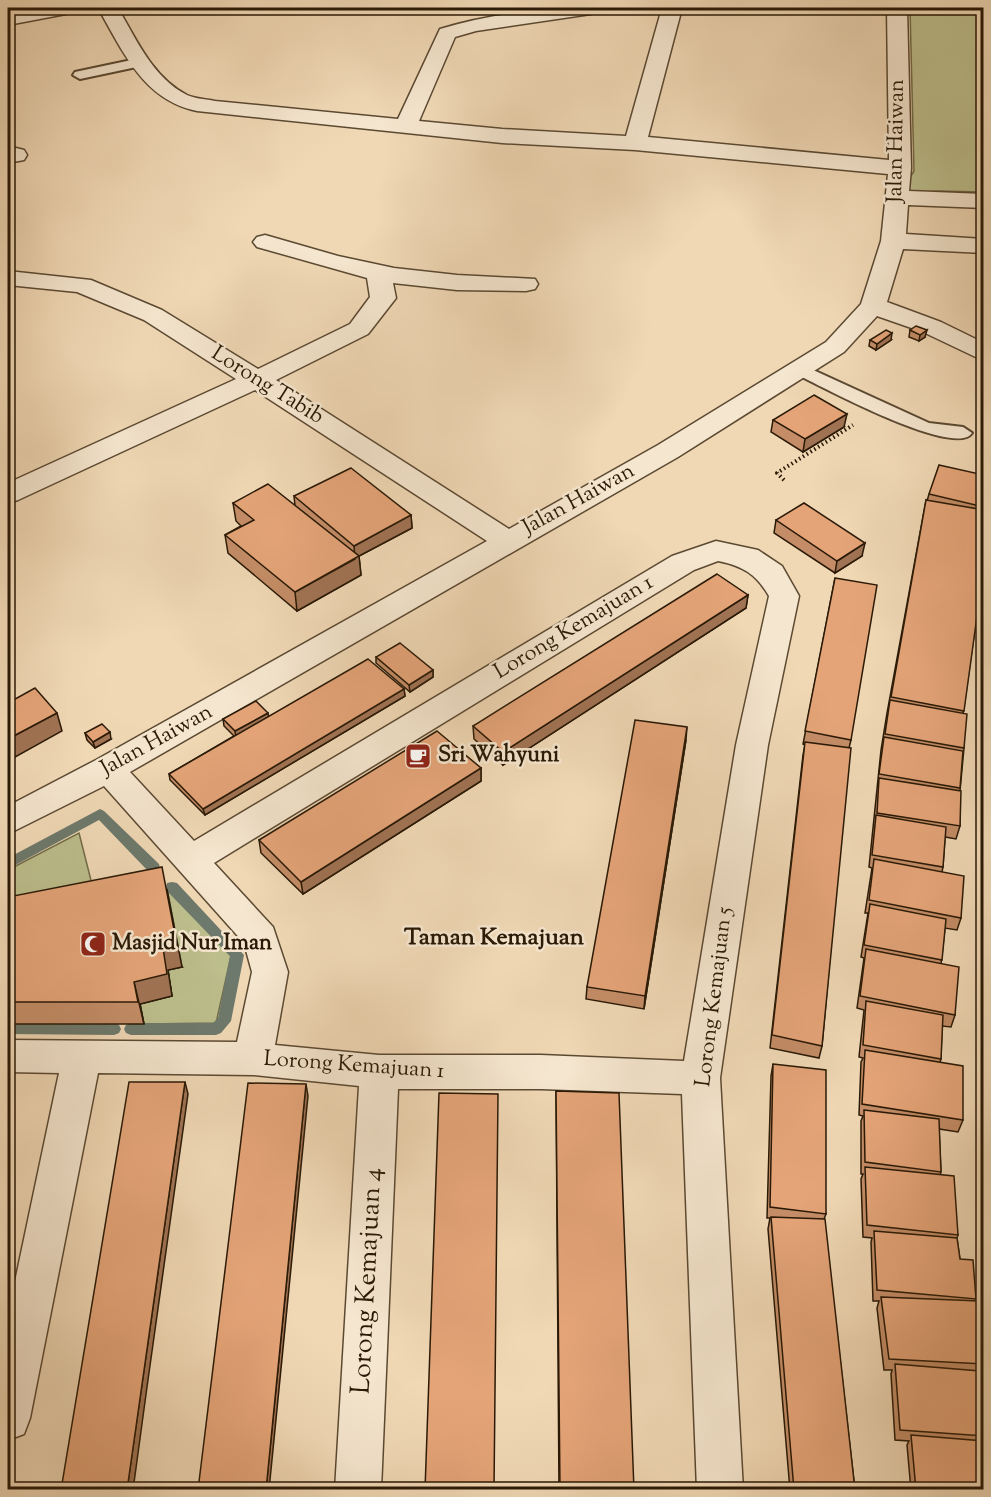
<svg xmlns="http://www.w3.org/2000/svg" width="991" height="1497" font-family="'Sorts Mill Goudy',serif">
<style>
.green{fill:#bcbe8c;stroke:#726c49;stroke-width:1.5}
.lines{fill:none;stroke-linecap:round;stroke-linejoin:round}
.stream{fill:#6d796c;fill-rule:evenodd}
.lane-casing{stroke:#5b4932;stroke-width:4}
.street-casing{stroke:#5b4932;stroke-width:3}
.path{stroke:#291906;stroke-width:4;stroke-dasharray:1.5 3;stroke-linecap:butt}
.lane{fill:#f5e6cf;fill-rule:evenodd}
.street{fill:#f5e6cf;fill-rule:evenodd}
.wall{fill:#c48d67;stroke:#291906;stroke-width:1.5}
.shaded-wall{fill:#a07354;stroke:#291906;stroke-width:1.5}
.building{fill:#e4a478;stroke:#291906;stroke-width:1.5}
.labels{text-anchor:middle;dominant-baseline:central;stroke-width:5;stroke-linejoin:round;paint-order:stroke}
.street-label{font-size:22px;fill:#291906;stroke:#f5e6cf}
.poi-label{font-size:22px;font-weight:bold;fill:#291906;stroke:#f5e6cf;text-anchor:start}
.neighbourhood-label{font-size:24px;font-weight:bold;fill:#291906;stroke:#f5e6cf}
.near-street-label{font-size:27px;fill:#291906;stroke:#f5e6cf}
</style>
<rect width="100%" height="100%" fill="#f0d8b5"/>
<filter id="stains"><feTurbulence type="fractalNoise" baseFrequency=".00333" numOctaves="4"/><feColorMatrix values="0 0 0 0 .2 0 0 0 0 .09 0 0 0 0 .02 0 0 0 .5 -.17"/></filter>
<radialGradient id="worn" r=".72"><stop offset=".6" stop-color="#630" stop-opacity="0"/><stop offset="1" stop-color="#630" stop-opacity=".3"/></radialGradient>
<g class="green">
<path d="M910 8H983V192L938 191 900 194 914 171Z"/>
<path d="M79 833 97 904 8 921V870Z"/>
<path d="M167 889 231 956 216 1023 144 1024 140 1004 172 996 168 970 182 967Z"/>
</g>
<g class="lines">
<g class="stream">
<path d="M100 809 104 811 159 864 160 868 159 872H149L99 820 8 869V858Z"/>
<path d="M172 882 177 883 244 955 231 1021 221 1033 216 1035H131L126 1033 124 1029 126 1025 131 1023H213L218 1018 230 956 167 891 166 887 167 883Z"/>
<path d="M8 1022 114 1023 119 1025 121 1029 119 1033 114 1035 8 1034Z"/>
</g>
<defs>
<g id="lane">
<path d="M141 58 146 59V65L80 79 73 75 75 72Z"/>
<path d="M800 364 929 423 963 427 972 433C955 459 819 385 794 373L791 369 794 365Z"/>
</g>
<g id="street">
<path d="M37 8H76L73 12 66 14 8 25V13Z"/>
<path d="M98 8H118C136 39 153 78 187 95 196 99 206 99 215 101L398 119 440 29C492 13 546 8 601 8L598 12 591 14 476 31 455 37 419 121 502 129 626 136 662 8H682L648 137 889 160 887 8H907L911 168 909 191 984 194V208L908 205 906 234 984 239V253L903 249 887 302 941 322 984 343V361L923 332 877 316 844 352 678 457 130 772 194 841 672 556 716 541 758 550 782 566 799 596 768 745 720 1078 743 1490H697L682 1094 541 1089H398L381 1490H335L359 1086 253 1075 98 1073 30 1418 24 1434 8 1440V1315L59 1073 8 1072V1040L237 1042 252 972 244 943 104 786 8 834V806L96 760 487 541 255 390 18 500 8 503V483L236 379 144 320 77 292 8 285V271L91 280 162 310 258 369 350 324 370 297 367 278 257 247 253 242 257 237 265 235 338 256 394 268 457 275 535 279 538 284 535 289 526 291 457 290 393 283 396 298 368 334 276 380 509 529 658 445 826 342 861 304 881 241 888 174 635 150 502 143 197 111C143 100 123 51 98 8ZM718 561C743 566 756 574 769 596L736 745 684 1061 541 1055H379L275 1045 288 972 273 927 214 863 694 570Z"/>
<path d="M16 148 24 150 27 155 24 160 8 163V149Z"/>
</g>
</defs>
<use href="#lane" class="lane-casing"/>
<use href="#street" class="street-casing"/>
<path class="path" d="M784 480 777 473 853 425"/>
<use href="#lane" class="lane"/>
<use href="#street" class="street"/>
</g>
<g class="wall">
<path d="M910 330 925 337 919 341 909 337Z"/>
<path d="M870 340H891L876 350 869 346Z"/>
<path d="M773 420 844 427 803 452 771 432Z"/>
<path d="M984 475V565L963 714 964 748 960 791V826L956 839 945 837 943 867 942 872 961 918 957 930 945 928 941 964 955 1015 951 1027 942 1026 941 1059 940 1062 963 1120 958 1132 939 1129 941 1172 940 1175 958 1235 957 1238 960 1259 976 1299 975 1301 984 1330V1374H981L984 1396V1490H911L907 1445 909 1441 895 1440 891 1374 892 1370H884L877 1308 879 1301H873L871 1242 872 1238 863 1237 861 1179 863 1174H861V1121L863 1116 859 1115 861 1062 863 1058 859 1057 864 1010 857 1008 864 958 861 957 868 913H865L872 868 869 867 881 750 887 713 926 500 927 501 929 494Z"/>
<path d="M294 496 411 515 412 528 359 556 361 575 297 611 228 553 225 535 241 526 236 521 233 503 295 506Z"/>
<path d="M776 520 862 556 835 573 774 533Z"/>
<path d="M835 578 851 740 849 748 822 1046 819 1058 770 1048 803 755 805 745 803 744Z"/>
<path d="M748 595 746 608 503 765 474 739 473 726Z"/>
<path d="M376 657 433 670V677L410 692 376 663Z"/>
<path d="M404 689 405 696 205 815 170 780 169 774 234 736 224 726 223 719 269 716Z"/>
<path d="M85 733 111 739 95 748 87 740Z"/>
<path d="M686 740 644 1009 586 999 587 987Z"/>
<path d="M481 768V781L303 894 261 853 259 840Z"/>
<path d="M8 897 182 967 168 970 172 996 140 1004 144 1024H8Z"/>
<path d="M773 1064 826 1214 824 1219 855 1490H790L768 1229 770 1218H767L771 1076Z"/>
<path d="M556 1091 634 1490H559Z"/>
</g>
<g class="shaded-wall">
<path d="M927 330 925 337 919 341 920 335Z"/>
<path d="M892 333 891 340 876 350 877 344Z"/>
<path d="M847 414 844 427 803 452 805 439Z"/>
<path d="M411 515 412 528 359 556 361 575 297 611 295 592 355 559 354 546Z"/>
<path d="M865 543 862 556 835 573 837 561Z"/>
<path d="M748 595 746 608 503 765V752Z"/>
<path d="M433 670V677L410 692 409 685Z"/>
<path d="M404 689 405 696 205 815 203 809Z"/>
<path d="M57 713 62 731 8 761V739Z"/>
<path d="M268 713 269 719 236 738 235 731Z"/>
<path d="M687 727 686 740 644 1009 645 996Z"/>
<path d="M110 732 111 739 95 748 93 742Z"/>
<path d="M481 768V781L303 894 301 882Z"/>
<path d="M167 889 182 967 168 970 172 996 140 1004 144 1024 134 982 163 948Z"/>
<path d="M185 1082 188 1094 147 1387 133 1490H127Z"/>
<path d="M306 1084 308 1096 269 1490H266Z"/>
</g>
<g class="building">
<path d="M916 326 927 330 920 335 910 330Z"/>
<path d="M886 330 892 333 877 344 870 340Z"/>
<path d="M814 395 847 414 805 439 773 420Z"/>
<path d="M939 465 984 475V507L929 494Z"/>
<path d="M351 468 411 515 354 546 294 496Z"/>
<path d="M268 484 359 556 295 592 225 535 254 520 233 503Z"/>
<path d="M926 500 984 510V565L964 711 891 697Z"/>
<path d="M804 503 865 543 837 561 776 520Z"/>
<path d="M717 574 748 595 503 752 473 726Z"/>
<path d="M835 578 877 585 851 740 805 731Z"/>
<path d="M400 643 433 670 409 685 376 657Z"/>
<path d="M368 659 404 689 203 809 169 774Z"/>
<path d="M35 688 57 713 8 739V703Z"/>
<path d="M890 700 967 714 964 748 885 734Z"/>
<path d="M256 701 268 713 235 731 223 719Z"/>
<path d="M635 720 687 727 645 996 587 987Z"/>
<path d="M102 724 110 732 93 742 85 733Z"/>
<path d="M437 731 481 768 301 882 259 840Z"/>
<path d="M884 737 963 751 960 788 879 774Z"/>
<path d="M805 742 851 748 822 1046 772 1035Z"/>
<path d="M879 778 961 791 960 826 877 813Z"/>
<path d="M876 815 946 827 943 867 872 855Z"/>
<path d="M874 859 964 876 961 918 869 900Z"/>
<path d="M162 867 177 945 163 948 167 974 134 982 138 1002H8V897Z"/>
<path d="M870 904 946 919 942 960 864 945Z"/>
<path d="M866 949 959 967 955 1015 860 996Z"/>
<path d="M866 1001 943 1015 941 1059 863 1045Z"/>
<path d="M865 1050 963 1066V1120L862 1104Z"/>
<path d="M773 1064 826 1070V1214L770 1207Z"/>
<path d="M129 1082H185L127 1490H61Z"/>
<path d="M248 1083 306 1084 266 1490H198Z"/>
<path d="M556 1091 619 1093 634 1490H560Z"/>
<path d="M439 1093 498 1094 494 1490H425Z"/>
<path d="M864 1110 939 1119 941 1172 865 1162Z"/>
<path d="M865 1167 954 1176 958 1235 867 1225Z"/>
<path d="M771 1217 825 1219 855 1490H794Z"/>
<path d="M874 1231 957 1238 960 1259 973 1260 976 1299 877 1290Z"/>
<path d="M881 1297 979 1301 984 1330V1364L889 1359Z"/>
<path d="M895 1364 980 1371 984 1396V1436L900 1430Z"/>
<path d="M911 1435 984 1441V1490H916Z"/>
</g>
<defs>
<symbol id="cafe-square" viewBox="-11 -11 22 22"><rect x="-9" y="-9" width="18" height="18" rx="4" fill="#8f2418" stroke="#f5e6cf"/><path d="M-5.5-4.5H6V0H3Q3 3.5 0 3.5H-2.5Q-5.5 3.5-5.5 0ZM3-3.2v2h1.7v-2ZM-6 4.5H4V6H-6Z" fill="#fff"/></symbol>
<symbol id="mosque-square" viewBox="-11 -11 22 22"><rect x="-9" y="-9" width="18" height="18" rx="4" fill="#8f2418" stroke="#f5e6cf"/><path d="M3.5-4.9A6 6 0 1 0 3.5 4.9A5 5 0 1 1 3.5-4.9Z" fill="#fff"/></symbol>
</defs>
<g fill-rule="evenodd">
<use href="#cafe-square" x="403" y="741" width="30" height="30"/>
<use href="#mosque-square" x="78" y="929" width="30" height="30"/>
</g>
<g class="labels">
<g class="street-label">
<text transform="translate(897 141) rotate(-89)">Jalan Haiwan</text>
<text transform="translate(267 386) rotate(32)">Lorong Tabib</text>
<text transform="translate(579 500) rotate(-29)">Jalan Haiwan</text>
<text transform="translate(574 628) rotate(-31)">Lorong Kemajuan 1</text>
<text transform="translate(157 741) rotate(-29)">Jalan Haiwan</text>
<text transform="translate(715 997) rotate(-83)">Lorong Kemajuan 5</text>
<text transform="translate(354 1066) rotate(4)">Lorong Kemajuan 1</text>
</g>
<g class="poi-label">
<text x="438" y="756">Sri Wahyuni</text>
<text x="112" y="944">Masjid Nur Iman</text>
</g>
<g class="neighbourhood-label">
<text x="494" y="938">Taman Kemajuan</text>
</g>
<g class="near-street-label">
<text transform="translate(368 1281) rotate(-87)">Lorong Kemajuan 4</text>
</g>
</g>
<rect width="991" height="1497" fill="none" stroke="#f0d8b5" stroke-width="30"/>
<rect x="9" y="9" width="973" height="1479" fill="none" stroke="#291906" stroke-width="3"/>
<rect x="15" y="15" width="961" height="1467" fill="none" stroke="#291906" stroke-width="1.5"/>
<rect width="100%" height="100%" filter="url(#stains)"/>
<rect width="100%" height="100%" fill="url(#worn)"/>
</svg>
